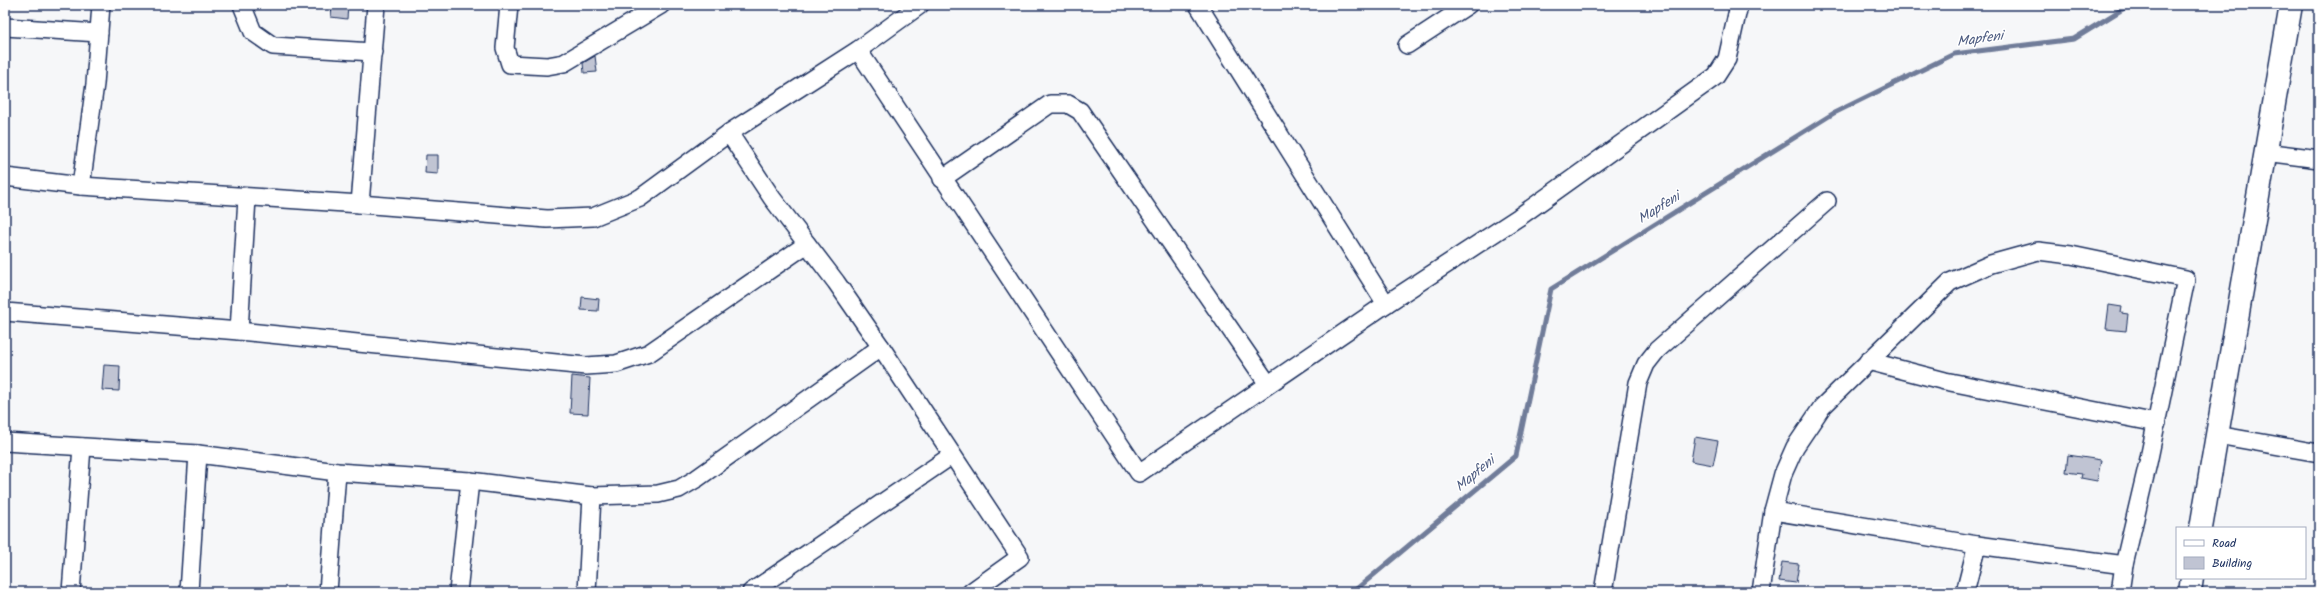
<svg xmlns="http://www.w3.org/2000/svg" width="2324" height="597" font-family="Kalam,sans-serif">
<style>
.lines{fill:none;stroke-linecap:round;stroke-linejoin:round}
.stream{stroke:#707c99;stroke-width:5}
.building{fill:#c0c4d3;stroke:#1b2f5e}
.street-casing{stroke:#1b2f5e;stroke-width:20}
.secondary-casing{stroke:#1b2f5e;stroke-width:25}
.street{stroke:#fff;stroke-width:17}
.secondary{stroke:#fff;stroke-width:22}
.labels{text-anchor:middle;dominant-baseline:central;stroke-width:3;stroke-linejoin:round;paint-order:stroke}
.water-label{font-size:14px;font-style:italic;fill:#4d5c81;stroke:#fff}
</style>
<rect width="100%" height="100%" fill="#f6f7f9"/>
<filter id="ink" filterUnits="userSpaceOnUse"><feTurbulence type="fractalNoise" baseFrequency=".025" numOctaves="2"/><feDisplacementMap in="SourceGraphic" scale="8" xChannelSelector="R" yChannelSelector="G"/><feConvolveMatrix kernelMatrix="1 2 1 2 8 2 1 2 1" color-interpolation-filters="sRGB"/></filter>
<g filter="url(#ink)">
<g class="lines">
<path class="stream" d="M1353 592 1516 456 1551 289 1834 113 1954 54 2074 39 2129 5"/>
</g>
<g class="building">
<path d="M332 5H348L347 19 331 17Z"/>
<path d="M595 56 597 72 584 73 583 63Z"/>
<path d="M426 155H438V174L425 173Z"/>
<path d="M582 297 599 299 598 311 581 310Z"/>
<path d="M2109 305 2122 307 2121 313 2128 314 2126 331 2106 329Z"/>
<path d="M104 365 120 366 119 391 102 390Z"/>
<path d="M572 376 590 378 588 414 570 413Z"/>
<path d="M1695 437 1718 441 1713 465 1691 461Z"/>
<path d="M2068 455 2101 460 2097 481 2081 478 2082 474 2066 472Z"/>
<path d="M1782 562 1799 564 1796 583 1779 581Z"/>
</g>
<g class="lines">
<defs>
<g id="street">
<path d="M242 5 253 32 273 46 373 52"/>
<path d="M509 5 505 48 510 64 547 66 564 63 661 5"/>
<path d="M1198 5 1386 304"/>
<path d="M5 27 99 33"/>
<path d="M1407 45 1468 5"/>
<path d="M858 50 1139 473 1386 304 1519 217 1716 76 1727 59 1739 5"/>
<path d="M729 133 772 198 836 282 881 347 1020 557 971 592"/>
<path d="M2265 152 2319 159"/>
<path d="M5 177 81 186 360 204 547 219 593 217 640 198 729 133 858 50 920 5"/>
<path d="M942 179 1050 104H1068L1080 111 1268 384"/>
<path d="M81 186 95 84 101 5"/>
<path d="M360 204 376 5"/>
<path d="M5 312 239 331 586 366 616 364 649 353 807 244"/>
<path d="M239 331 247 198"/>
<path d="M1868 361 1945 381 2157 423"/>
<path d="M2217 435 2319 453"/>
<path d="M5 442 198 454 337 472 470 481 592 496 658 494 679 489 696 479 881 347"/>
<path d="M1773 511 1977 545 2124 565"/>
<path d="M71 592 82 447"/>
<path d="M189 592 198 454"/>
<path d="M328 592 337 472"/>
<path d="M458 592 470 481"/>
<path d="M587 592 592 496"/>
<path d="M751 592 951 456"/>
<path d="M1603 592 1638 383 1646 364 1657 350 1827 201"/>
<path d="M1761 592 1773 511 1783 474 1795 447 1822 407 1950 282 1991 264 2038 251 2071 255 2186 279 2148 463 2124 565 2120 592"/>
<path d="M1965 592 1977 545"/>
</g>
<g id="secondary">
<path d="M2201 528 2291 5"/>
<path d="M2190 592 2192 578"/>
</g>
</defs>
<use href="#street" class="street-casing"/>
<use href="#secondary" class="secondary-casing"/>
<use href="#street" class="street"/>
<use href="#secondary" class="secondary"/>
</g>
</g>
<g class="labels">
<g class="water-label">
<text transform="translate(1980 39) rotate(-8)">Mapfeni</text>
<text transform="translate(1659 208) rotate(-32)">Mapfeni</text>
<text transform="translate(1475 474) rotate(-40)">Mapfeni</text>
</g>
</g>
<rect width="2324" height="597" fill="none" stroke="#fff" stroke-width="20"/>
<rect x="10" y="10" width="2304" height="577" fill="none" stroke="#1b2f5e" stroke-width="1.5" filter="url(#ink)"/>
<rect x="2176" y="527" width="130" height="52" fill="#ffffff" stroke="#a4acbf"/>
<rect x="2184" y="540" width="20" height="6" fill="#ffffff" stroke="#a4acbf"/>
<text x="2212" y="547" font-size="12" fill="#1b2f5e">Road</text>
<rect x="2184" y="557" width="20" height="12" fill="#c0c4d3" stroke="#a4acbf"/>
<text x="2212" y="567" font-size="12" fill="#1b2f5e">Building</text>
</svg>
